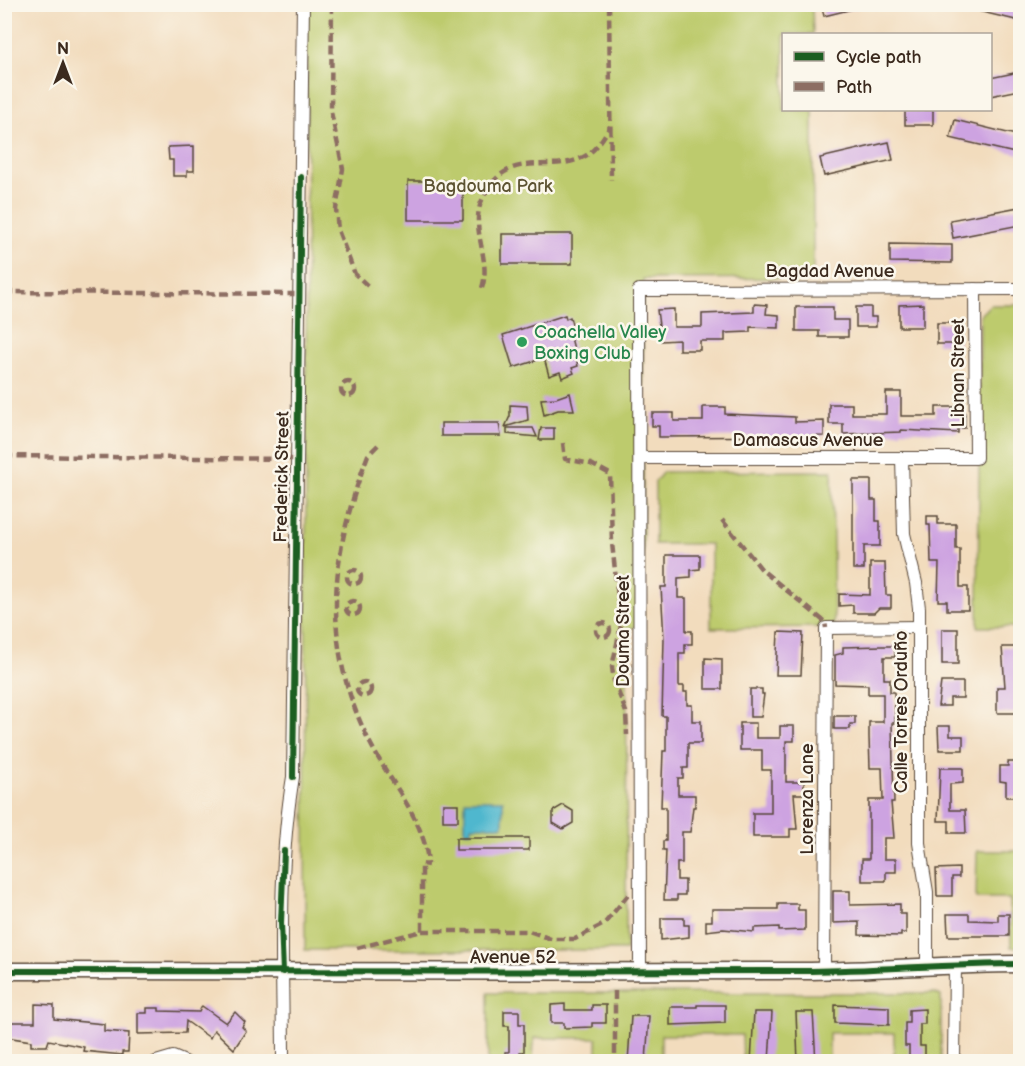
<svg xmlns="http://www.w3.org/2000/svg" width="1025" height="1066" font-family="'Balsamiq Sans',sans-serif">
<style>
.green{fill:#bdcb6d;stroke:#7c7a46;stroke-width:1.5}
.water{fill:#50b7ce;stroke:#467076;stroke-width:1.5}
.building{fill:#cda3e1}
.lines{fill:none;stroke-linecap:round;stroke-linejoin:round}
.street-casing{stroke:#564536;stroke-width:14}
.secondary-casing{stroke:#564536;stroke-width:19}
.street{stroke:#fff;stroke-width:12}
.secondary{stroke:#fff;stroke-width:16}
.quiet{stroke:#8d6e63;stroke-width:4.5;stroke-dasharray:9 4.5;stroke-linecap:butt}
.cycleway-casing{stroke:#fbf7ec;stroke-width:10}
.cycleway{stroke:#1b5e20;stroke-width:6}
.leisure-dot{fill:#2e9e5b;stroke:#fbf7ec;stroke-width:2}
.labels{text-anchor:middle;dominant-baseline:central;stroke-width:5;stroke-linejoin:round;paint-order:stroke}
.park-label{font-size:18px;fill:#5c5232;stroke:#fbf7ec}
.street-label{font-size:18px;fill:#3b2a1e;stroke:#fbf7ec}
.leisure-label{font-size:18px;fill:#27864d;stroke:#fbf7ec;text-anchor:start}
</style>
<rect width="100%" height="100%" fill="#fbf7ec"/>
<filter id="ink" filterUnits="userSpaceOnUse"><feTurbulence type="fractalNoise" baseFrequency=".0167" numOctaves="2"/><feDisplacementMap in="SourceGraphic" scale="12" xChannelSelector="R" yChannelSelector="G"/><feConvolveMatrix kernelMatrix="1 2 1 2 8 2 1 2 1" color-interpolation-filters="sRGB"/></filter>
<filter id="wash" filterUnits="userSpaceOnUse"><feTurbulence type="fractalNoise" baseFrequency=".008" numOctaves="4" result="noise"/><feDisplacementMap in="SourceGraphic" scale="24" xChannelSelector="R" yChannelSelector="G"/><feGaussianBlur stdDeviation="1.35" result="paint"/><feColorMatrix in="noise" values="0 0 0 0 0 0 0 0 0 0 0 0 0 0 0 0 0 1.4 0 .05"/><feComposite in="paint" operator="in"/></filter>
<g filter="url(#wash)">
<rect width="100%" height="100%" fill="#f2dcbd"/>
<g class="green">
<path d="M307 5H812L813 34H784V110H813V278L643 279V627L627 628 626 950H305Z"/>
<path d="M990 305H1020V627H978L980 315Z"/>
<path d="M832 471 834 627 711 628V544H655V482L663 472Z"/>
<path d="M977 851H1020V947H1011L1010 899H976Z"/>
<path d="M488 993H934L941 996V1061H894V1033H829V1061H743L742 1035H661V1062L597 1061V1038H534L533 1061H488Z"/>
</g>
<path class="water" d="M465 800H503V826H472V831H465Z"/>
<g id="blocks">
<g class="building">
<path d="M821 4H857V8L824 16Z"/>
<path d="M965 4H1020V21L965 8Z"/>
<path d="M1019 72 1020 90 990 96V78Z"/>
<rect x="905" y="110" width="28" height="15"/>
<path d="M955 120 1020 136 1019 154 950 138Z"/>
<path d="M889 142 893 160 824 176 820 158Z"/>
<path d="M194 146V171H187V176H173V160H169L168 147Z"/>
<rect x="408" y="181" width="55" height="39"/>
<path d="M1019 207 1020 225 953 238 950 220Z"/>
<rect x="502" y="234" width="70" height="30"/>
<path d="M890 244 952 245V263L890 262Z"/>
<path d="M754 304 767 305 766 314 779 315V328L750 327V332L725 333V341H700V350H679V340L661 341 657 310 674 309V327H702V314L754 312Z"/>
<path d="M923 304V327H899V305Z"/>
<path d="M796 307H833V320H848V337H819V331H796Z"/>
<path d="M856 307H871V317H876V327H856Z"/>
<path d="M565 315 566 319 570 317 573 328 569 329 578 366 572 368 574 373 562 378 560 372 549 376 544 358 513 368 503 335Z"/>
<rect x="937" y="323" width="21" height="21"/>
<path d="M886 392H901V416H936V407H958V413H965V428H958V433L901 430V432L843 434V424H829V404H852V414H886Z"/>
<path d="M570 393 574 410H558L544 415 541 399 556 398Z"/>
<path d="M510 405 527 406 528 420 505 427 510 416Z"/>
<path d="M703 407H725V414L795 417V422L824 421V436L659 437V426H652V413H674V421H703Z"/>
<path d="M441 423H499L501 436H441Z"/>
<path d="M507 428H533L537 437 507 434Z"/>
<path d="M541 428H554V440H539Z"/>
<path d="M853 480H871V500H876V521H880V546H864V569H853Z"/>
<path d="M927 516H938V524H956V549H960V587H968V610H947V601H938L939 563H931L930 525H927Z"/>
<path d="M666 555H700V569L691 570V577L678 578V598H686V631H692V644H685V653H679V686H684V692H687V705H692V721H701V743H688V768H683V778H678V795H695V807H693L690 832H682V863H677V880H685V895H677V900H664L666 850H663V841H666V807H661L663 751H666V716H662L664 639 661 587H666Z"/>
<path d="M870 563H885L886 595H891V608H879L874 613H853V605L839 606V594L870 595Z"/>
<rect x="942" y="629" width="16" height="35"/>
<path d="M778 632 803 633 801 675H776Z"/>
<path d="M882 646H895V657H884V679H890V692H894L895 713V723H892L894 802H891L894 838H884V859H896V872H886V881H862V859H869V800H883L882 768H870L869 737V722H883V694H868V685L835 684V655L843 653V647Z"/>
<path d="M1002 647H1017L1020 690H1017L1016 713H997V687H1005Z"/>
<path d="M705 658 722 659V689H705Z"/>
<path d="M941 682H963V698H950V706H938Z"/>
<path d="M750 689H762V694H764L761 717H750Z"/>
<path d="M834 716H855V724H850V729H834Z"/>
<path d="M740 723H756V738H780V726H794V741H786V782H804V794H794L797 829H790V837H753V813H771V770H762V750H740Z"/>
<path d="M938 726H950V736H963V750H939Z"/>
<path d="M1008 762H1020V797H1006V782L1000 781V766H1008Z"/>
<path d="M940 768H963V783L950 784V810H965L966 833H949V821H938Z"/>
<rect x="443" y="804" width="15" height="17"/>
<path d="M563 805 573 811V823L563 829 553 823V811Z"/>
<rect x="456" y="838" width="73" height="12"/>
<path d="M959 868V877H952V896H937L936 869Z"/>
<path d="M833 891H850V905L900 904V914H906V933H901V936L859 935V922L833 923Z"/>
<path d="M778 904H798V910H805V930L779 931V927L754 928V932L723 929 706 931V921H712V909H778Z"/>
<path d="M947 914H969V920L998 921V914H1009V936H948Z"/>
<path d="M661 918H684V925H689V937L661 940Z"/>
<path d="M35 1004 54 1005V1019L104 1024V1031L129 1033 128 1052H122V1055L83 1051 84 1047 49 1040 47 1046H31V1041L6 1037V1025H10V1022H35Z"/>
<path d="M565 1004V1010H592V1005H606V1023H592V1027L564 1028V1023H551V1005Z"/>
<path d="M697 1005H725V1023L670 1025V1007H697Z"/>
<path d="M835 1005 889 1007V1025L835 1023Z"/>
<path d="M202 1006 226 1023 235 1012 245 1022 242 1027 246 1031 234 1049 214 1030 210 1038 186 1021 185 1033 138 1034V1013H147V1008H159V1011L199 1012Z"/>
<path d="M925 1009V1024H920V1046H925V1061H909V1046H905V1023H909V1010Z"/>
<path d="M504 1011H519V1024H524V1052H520V1062H505V1052H509V1026H504Z"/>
<path d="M754 1012H772L769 1062H751Z"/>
<path d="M796 1012H813L816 1062H798Z"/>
<path d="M631 1016H649L646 1062H628Z"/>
</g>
</g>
</g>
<g filter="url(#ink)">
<use href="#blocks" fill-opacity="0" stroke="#564536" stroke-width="1.5"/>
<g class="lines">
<defs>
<g id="street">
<path d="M640 458H976L975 289"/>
<path d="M902 458 904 534 916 583 919 608V843L927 892V968"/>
<path d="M824 971 826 628 919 627"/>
<path d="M640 972 639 290 1020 289"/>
<path d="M156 1062 173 1057 185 1062"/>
<path d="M283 1062C283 966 277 871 293 777L303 4"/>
<path d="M954 1062 955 965"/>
</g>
<path id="secondary" d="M4 971C273 971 542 972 811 971 881 970 951 964 1020 964"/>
</defs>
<use href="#street" class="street-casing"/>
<use href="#secondary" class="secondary-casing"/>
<use href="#street" class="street"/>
<use href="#secondary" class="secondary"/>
<g class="quiet">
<path d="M332 4 331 112 343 169 336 209 338 230 355 274 369 287"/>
<path d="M609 4 611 180"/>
<path d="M482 288C492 258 468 227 483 198 509 144 551 177 587 155 597 148 604 137 610 126"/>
<path d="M4 292 299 294"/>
<circle cx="348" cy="389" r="7"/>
<path d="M563 443 565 459 591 464 610 474 612 543 621 625 612 667 614 681 626 712 627 735"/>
<path d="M378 445 368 455C328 560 320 653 376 754 395 788 426 824 428 864"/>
<path d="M4 456 297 459"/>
<path d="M722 520 762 570 825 622 826 628"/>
<circle cx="354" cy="577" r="7"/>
<path d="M618 579H630"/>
<circle cx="353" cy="608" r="7"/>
<circle cx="603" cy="630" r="7"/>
<circle cx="364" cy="689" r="7"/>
<path d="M422 931H529L551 939H575L604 924 629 894"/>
<path d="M357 948 422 931V864L428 865"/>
<path d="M615 991V1062"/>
</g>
<defs>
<g id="cycleway">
<path d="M293 777 301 177"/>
<path d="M4 971C273 971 542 972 811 971 881 970 951 964 1020 964"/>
<path d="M283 972 281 923 284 851"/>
</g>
</defs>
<use href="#cycleway" class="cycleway-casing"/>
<use href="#cycleway" class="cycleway"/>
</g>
</g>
<circle class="leisure-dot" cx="522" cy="342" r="6"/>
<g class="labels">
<g class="park-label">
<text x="488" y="186">Bagdouma Park</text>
</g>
<g class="street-label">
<text x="830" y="271">Bagdad Avenue</text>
<text transform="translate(958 373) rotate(-90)">Libnan Street</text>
<text x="808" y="440">Damascus Avenue</text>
<text transform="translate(282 477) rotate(-89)">Frederick Street</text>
<text transform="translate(623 631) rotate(-90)">Douma Street</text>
<text transform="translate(901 712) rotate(-90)">Calle Torres Orduño</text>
<text transform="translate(807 799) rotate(-90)">Lorenza Lane</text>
<text x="513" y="957">Avenue 52</text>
</g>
<g class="leisure-label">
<text x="534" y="332">Coachella Valley<tspan x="534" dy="21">Boxing Club</tspan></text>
</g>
</g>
<rect width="1025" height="1066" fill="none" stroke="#fbf7ec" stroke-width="24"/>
<rect x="782" y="33" width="210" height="78" fill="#fbf7ec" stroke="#aea59a" stroke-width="1.5"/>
<rect x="794" y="52" width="30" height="9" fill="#1b5e20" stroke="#aea59a" stroke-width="1.5"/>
<text x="836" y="63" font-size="18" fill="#3b2a1e">Cycle path</text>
<rect x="794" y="82" width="30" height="9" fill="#8d6e63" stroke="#aea59a" stroke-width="1.5"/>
<text x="836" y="93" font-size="18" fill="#3b2a1e">Path</text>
<g transform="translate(63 63)" stroke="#fbf7ec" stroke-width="4.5" paint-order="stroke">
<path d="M0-4.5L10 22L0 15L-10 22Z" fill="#3b2a1e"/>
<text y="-9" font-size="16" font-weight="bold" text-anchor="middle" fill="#3b2a1e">N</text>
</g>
</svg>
